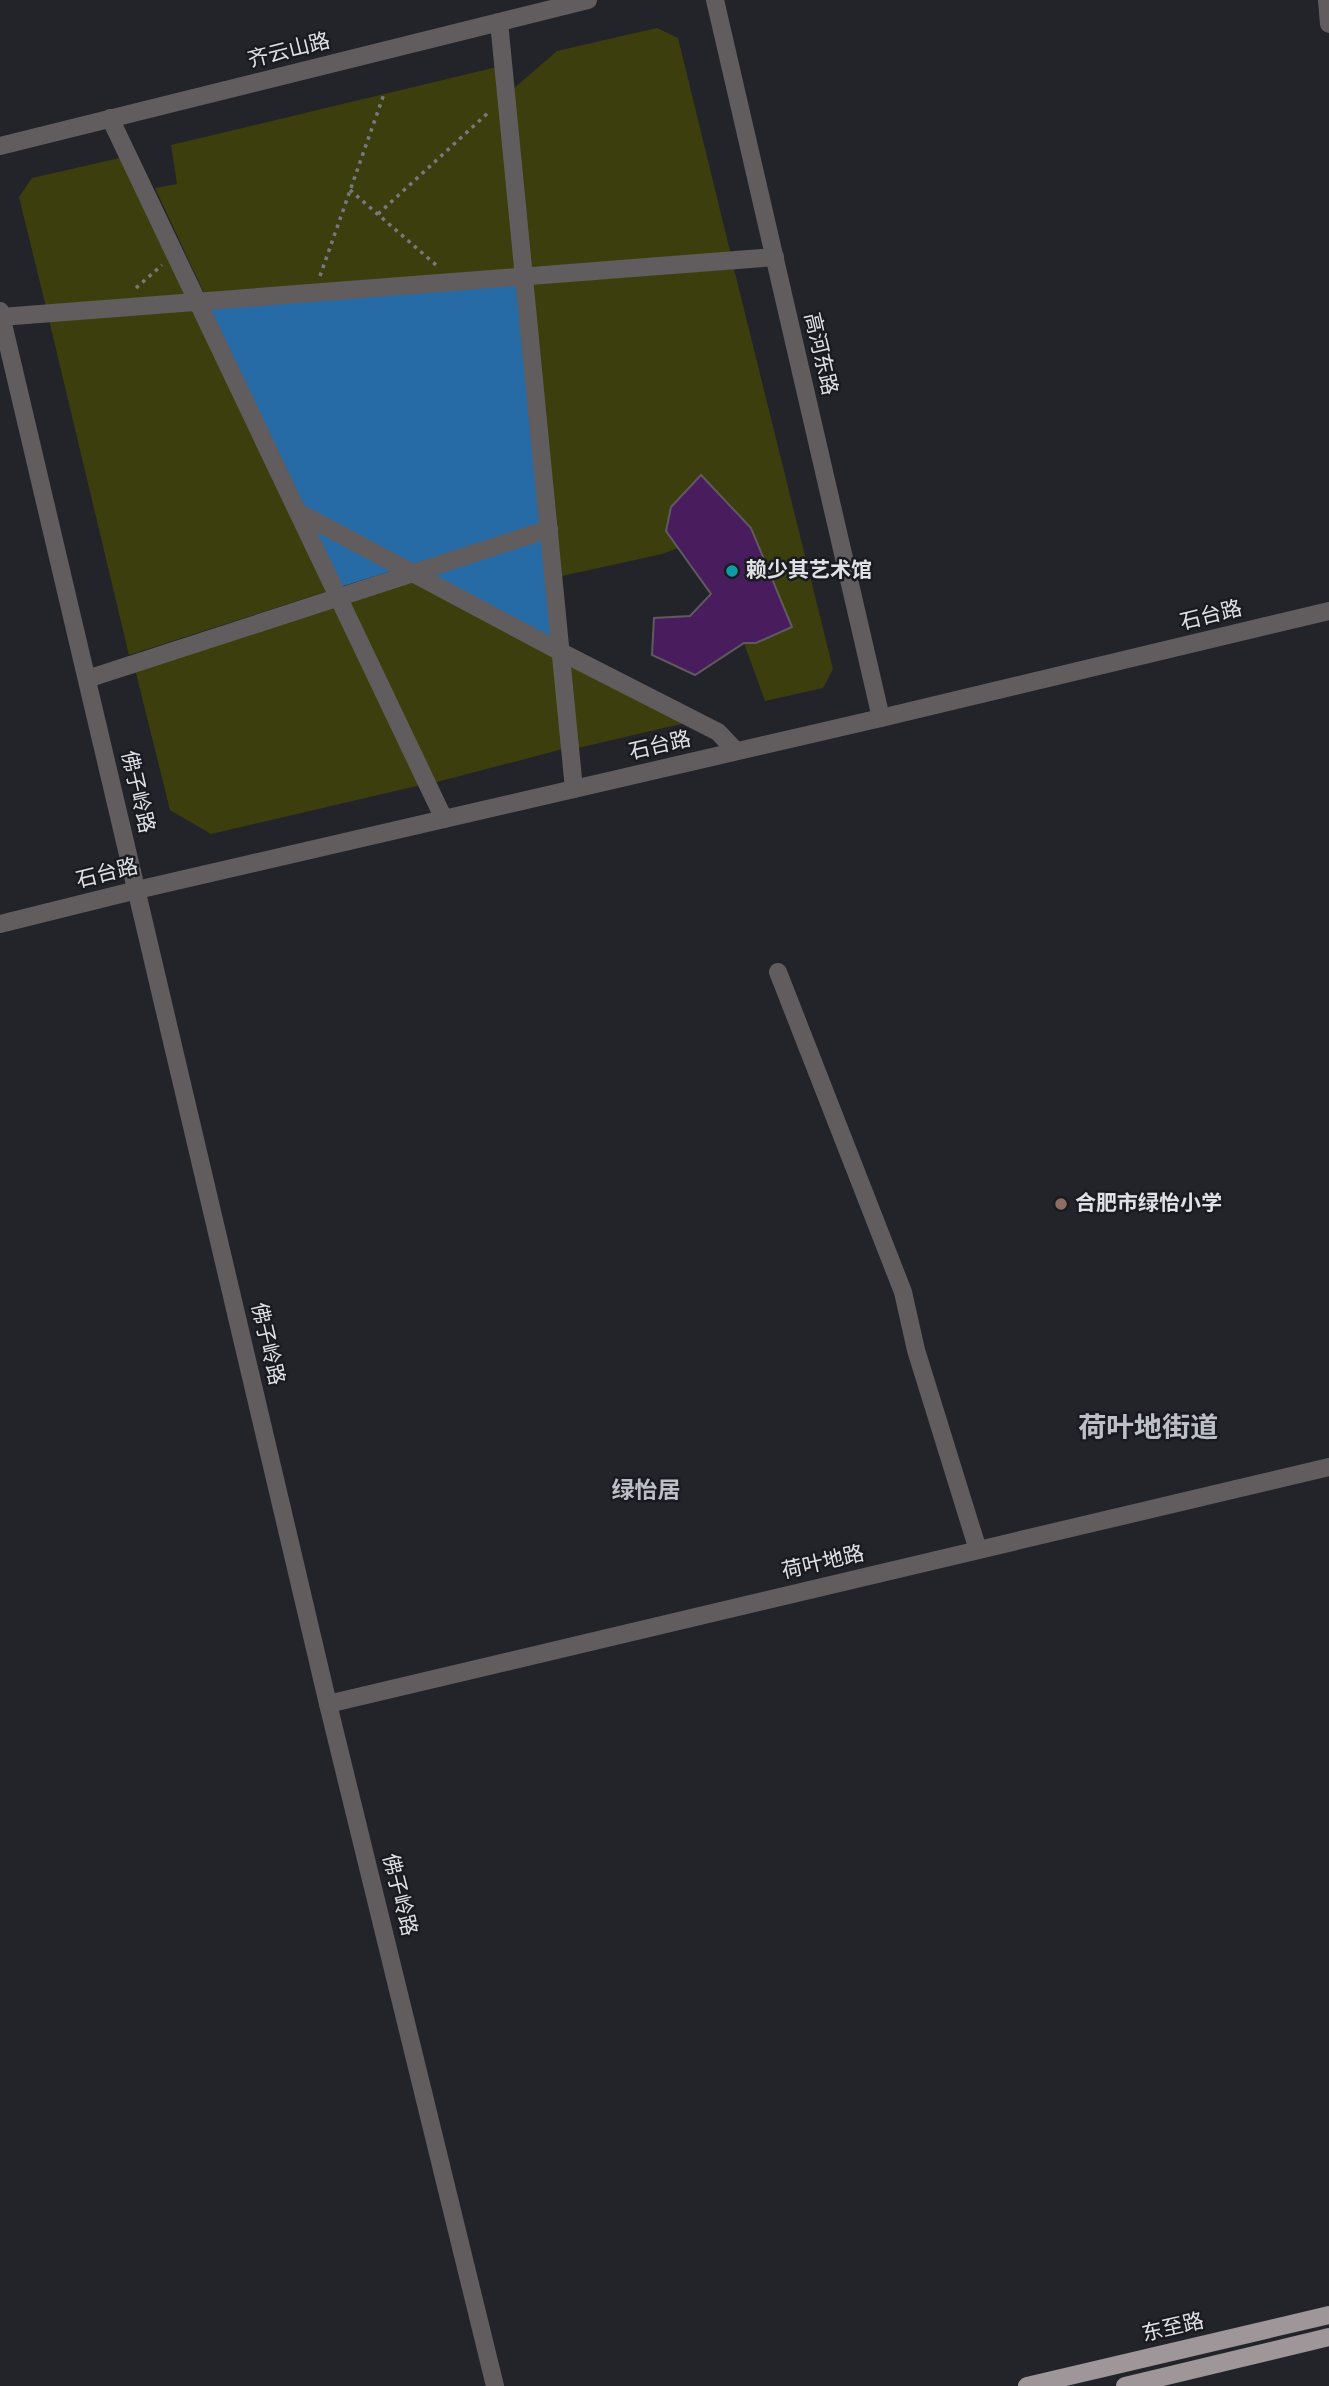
<svg xmlns="http://www.w3.org/2000/svg" width="1329" height="2386" font-family="Spectral,'Noto Sans SC',serif">
<style>
.green{fill:#3d3e0d}
.water{fill:#276ba6}
.building{fill:#481c5d;stroke:#5e5a60;stroke-width:2}
.lines{fill:none;stroke-linecap:round;stroke-linejoin:round}
.path{stroke:#77797e;stroke-width:3.5;stroke-dasharray:3.5 5;stroke-linecap:butt}
.minor{stroke:#615d5e;stroke-width:18}
.major{stroke:#9e9698;stroke-width:18}
.culture-dot{fill:#0f9aa8;stroke:#191b20;stroke-width:2.5}
.education-dot{fill:#8d6e63;stroke:#191b20;stroke-width:2.5}
.labels{text-anchor:middle;dominant-baseline:central;stroke-width:5;stroke-linejoin:round;paint-order:stroke}
.street-label{font-size:21px;fill:#dfe1e5;stroke:#191b20}
.poi-label{font-size:21px;font-weight:bold;fill:#dfe1e5;stroke:#191b20;text-anchor:start}
.neighbourhood-label{font-size:23px;font-weight:bold;fill:#bcbfc7;stroke:#191b20}
.district-label{font-size:28px;font-weight:bold;fill:#bcbfc7;stroke:#191b20}
</style>
<rect width="100%" height="100%" fill="#22242a"/>
<g class="green">
<path d="M657 28 678 38 731 255 530 267 512 90 557 51Z"/>
<path d="M497 67 515 269 204 293 155 188 177 184 171 145Z"/>
<path d="M124 157 188 295 46 307 19 197 32 178Z"/>
<path d="M734 269 833 669 823 688 765 701 744 643H756L792 627 751 528 700 476 671 507 666 531 678 548 662 554 562 576 532 284Z"/>
<path d="M195 308 328 591 129 655 49 320Z"/>
<path d="M417 578 555 652 563 749 433 783 348 600Z"/>
<path d="M334 604 421 785 211 834 170 810 135 669Z"/>
<path d="M570 662 685 723 578 748Z"/>
</g>
<g class="water">
<path d="M516 284 541 524 340 587 208 309Z"/>
<path d="M544 539 555 645 425 576Z"/>
</g>
<path class="building" d="M701 475 751 528 792 627 756 643H744L695 675 652 655 654 618 690 616 711 594 666 531 671 507Z"/>
<g class="lines">
<g class="path">
<path d="M350 190 436 265"/>
<path d="M378 214 490 111"/>
<path d="M320 276 384 94"/>
<path d="M136 288 162 265"/>
</g>
<g class="minor">
<path d="M715 0 881 718"/>
<path d="M1327 0 1329 24"/>
<path d="M499 22 574 789"/>
<path d="M110 118 444 819"/>
<path d="M0 146 588 0"/>
<path d="M0 311 328 1704 495 2386"/>
<path d="M1 317 775 257"/>
<path d="M298 512 561 652 718 732 736 751"/>
<path d="M87 679 549 529"/>
<path d="M0 924 137 890 881 718 1329 611"/>
<path d="M778 972 903 1292 916 1350 978 1550"/>
<path d="M328 1704 1329 1467"/>
</g>
<g class="major">
<path d="M1027 2386 1329 2315"/>
<path d="M1125 2386 1329 2337"/>
</g>
</g>
<circle class="culture-dot" cx="732" cy="571" r="7"/>
<circle class="education-dot" cx="1061" cy="1204" r="7"/>
<g class="labels">
<g class="street-label">
<text transform="translate(289 51) rotate(-14)">齐云山路</text>
<text transform="translate(820 354) rotate(77)">高河东路</text>
<text transform="translate(1211 616) rotate(-14)">石台路</text>
<text transform="translate(660 746) rotate(-13)">石台路</text>
<text transform="translate(137 792) rotate(77)">佛子岭路</text>
<text transform="translate(107 874) rotate(-14)">石台路</text>
<text transform="translate(267 1344) rotate(77)">佛子岭路</text>
<text transform="translate(823 1563) rotate(-13)">荷叶地路</text>
<text transform="translate(399 1895) rotate(76)">佛子岭路</text>
<text transform="translate(1173 2328) rotate(-13)">东至路</text>
</g>
<g class="poi-label">
<text x="746" y="571">赖少其艺术馆</text>
<text x="1075" y="1204">合肥市绿怡小学</text>
</g>
<g class="neighbourhood-label">
<text x="646" y="1491">绿怡居</text>
</g>
<g class="district-label">
<text x="1148" y="1428">荷叶地街道</text>
</g>
</g>
</svg>
